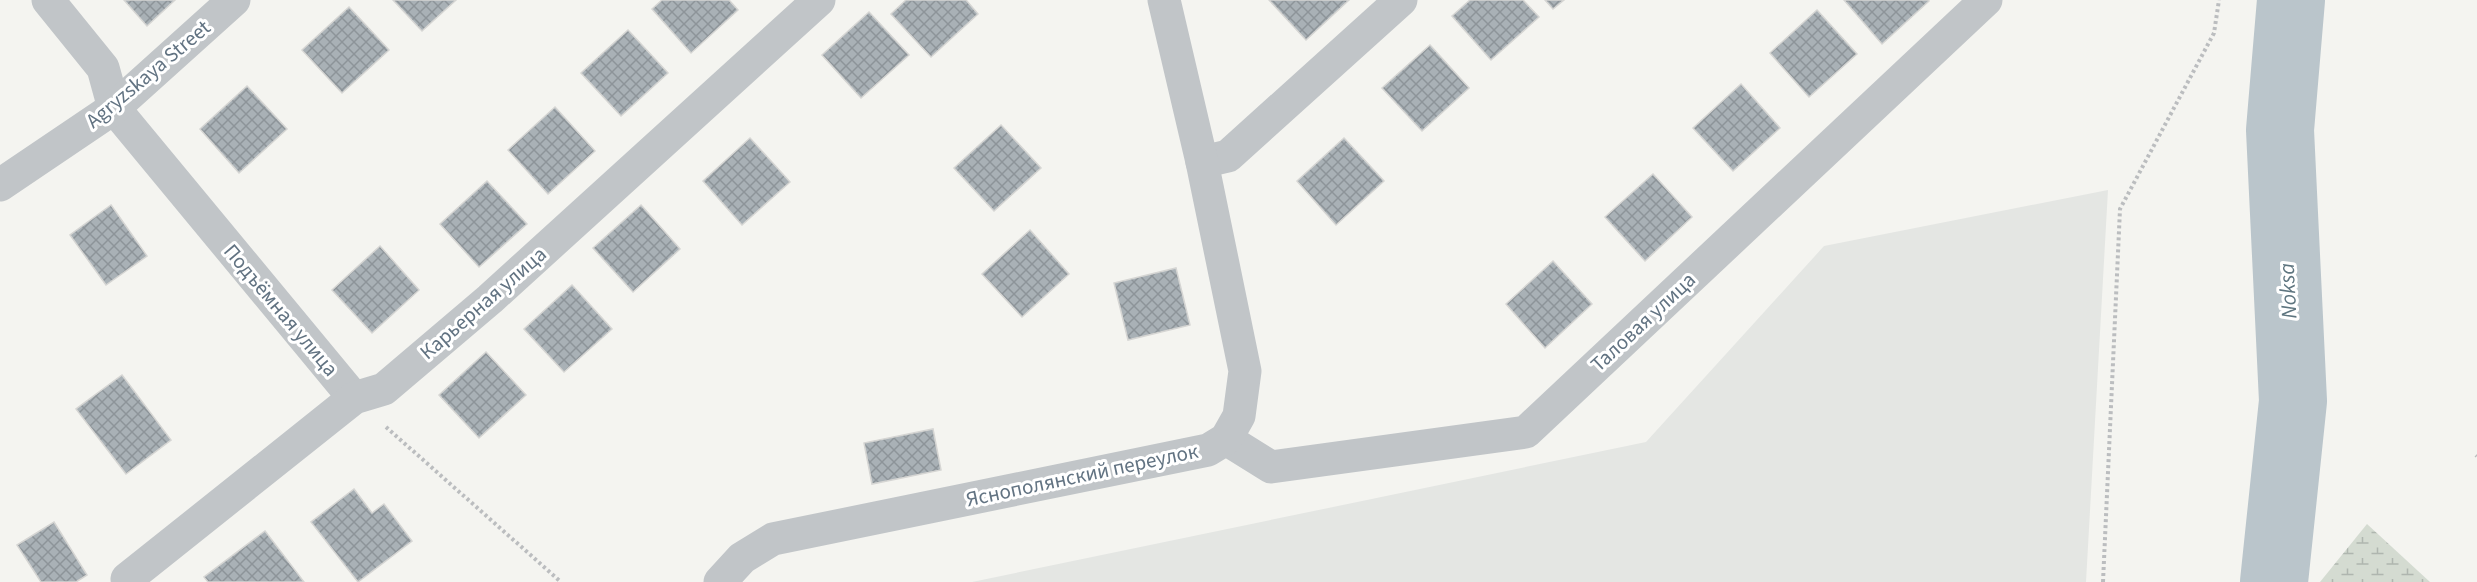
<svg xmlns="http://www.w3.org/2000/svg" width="2477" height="582" font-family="'Source Sans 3',sans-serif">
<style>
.built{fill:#e4e6e3}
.wetland{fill:url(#wetland-marsh)}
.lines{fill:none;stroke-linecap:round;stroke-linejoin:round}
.river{stroke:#bac5cb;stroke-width:68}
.building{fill:url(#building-cross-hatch);stroke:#d5d5d3;stroke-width:1.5}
.path{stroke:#bbbdbf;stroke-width:4;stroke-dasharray:3 3;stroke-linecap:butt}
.minor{stroke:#c1c5c8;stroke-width:33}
.labels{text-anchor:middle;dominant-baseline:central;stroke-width:6;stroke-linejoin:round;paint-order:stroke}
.street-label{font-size:21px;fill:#627382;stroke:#fff}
.water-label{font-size:22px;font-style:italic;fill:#5e757f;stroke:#fff}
</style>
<defs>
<pattern id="wetland-marsh" width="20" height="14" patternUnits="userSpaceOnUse" patternTransform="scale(1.5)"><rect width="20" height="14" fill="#d4dbd1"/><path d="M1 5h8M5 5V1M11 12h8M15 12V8" fill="none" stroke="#afb6af"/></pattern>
<pattern id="building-cross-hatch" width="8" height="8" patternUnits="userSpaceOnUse" patternTransform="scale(1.5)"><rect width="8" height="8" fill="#a9b1b6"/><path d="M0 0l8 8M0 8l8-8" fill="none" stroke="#8d9499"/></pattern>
</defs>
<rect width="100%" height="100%" fill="#f4f4f0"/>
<path class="built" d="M2108 190 2086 582H972L1646 442 1824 246Z"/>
<path class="wetland" d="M2367 524 2430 582H2320Z"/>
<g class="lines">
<path class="river" d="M2274 582 2293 401 2280 130 2291 0"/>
</g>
<g class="building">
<path d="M124 0H175L147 26Z"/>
<path d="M393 0H456L422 31Z"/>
<path d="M662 0H729L738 10 691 53 652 9Z"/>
<path d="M906 0H966L978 14 931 57 891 14Z"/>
<path d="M1269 0H1349L1306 40Z"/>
<path d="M1470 0H1523L1539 17 1491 60 1452 16Z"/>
<path d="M1545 0H1564L1553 9Z"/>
<path d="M1844 0H1928L1929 1 1882 44Z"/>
<path d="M349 7 389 50 342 93 302 50Z"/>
<path d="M1817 10 1857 54 1809 97 1770 53Z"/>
<path d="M869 12 909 55 861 98 822 55Z"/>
<path d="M628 30 668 73 621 116 581 73Z"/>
<path d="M1430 45 1469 88 1422 131 1382 88Z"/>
<path d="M1741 84 1780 128 1733 171 1693 128Z"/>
<path d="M247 86 287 129 239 173 200 129Z"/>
<path d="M555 107 595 151 548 194 508 150Z"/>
<path d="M1001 125 1041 168 994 211 954 168Z"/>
<path d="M750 138 790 182 742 225 703 181Z"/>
<path d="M1344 138 1384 181 1336 225 1297 181Z"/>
<path d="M1653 174 1692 217 1645 261 1605 217Z"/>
<path d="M487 181 527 224 479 267 440 224Z"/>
<path d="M111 205 147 256 106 285 70 235Z"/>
<path d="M641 205 680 249 633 292 593 248Z"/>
<path d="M1030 230 1069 274 1022 317 982 274Z"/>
<path d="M380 246 419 290 372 333 332 290Z"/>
<path d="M1553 261 1592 304 1545 348 1506 304Z"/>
<path d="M1176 268 1190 325 1128 340 1114 283Z"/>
<path d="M572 285 612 329 564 372 524 329Z"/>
<path d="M486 352 526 395 479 438 439 395Z"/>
<path d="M122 375 171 440 126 474 76 409Z"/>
<path d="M933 429 941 470 872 484 864 443Z"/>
<path d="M354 489 372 513 384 504 412 541 358 582 311 522Z"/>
<path d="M54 522 87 575 76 582H41L17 545Z"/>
<path d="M265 531 304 582H208L204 577Z"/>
</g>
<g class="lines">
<g class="path">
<path d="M386 427 561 582"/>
<path d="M2476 455 2477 456"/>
<path d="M2103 582 2120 209 2214 33 2219 0"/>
</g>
<g class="minor">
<path d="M48 0 103 68 114 108 354 398"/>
<path d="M1202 162 1228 156 1401 0"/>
<path d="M0 185 114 108 234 0"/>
<path d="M1226 439 1271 467 1526 432 1986 0"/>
<path d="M127 579 354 398 384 389 490 299 819 0"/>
<path d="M720 582 742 558 773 539 1208 450 1226 439 1239 416 1245 371 1202 162 1164 0"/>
</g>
</g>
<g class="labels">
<g class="street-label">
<text transform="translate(148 74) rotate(-40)">Agryzskaya Street</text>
<text transform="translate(483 303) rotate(-41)">Карьерная улица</text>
<text transform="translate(281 310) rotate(50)">Подъёмная улица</text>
<text transform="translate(1643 322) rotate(-43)">Таловая улица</text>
<text transform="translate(1082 475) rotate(-12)">Яснополянский переулок</text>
</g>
<g class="water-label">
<text transform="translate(2288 291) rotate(-93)">Noksa</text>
</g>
</g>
</svg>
